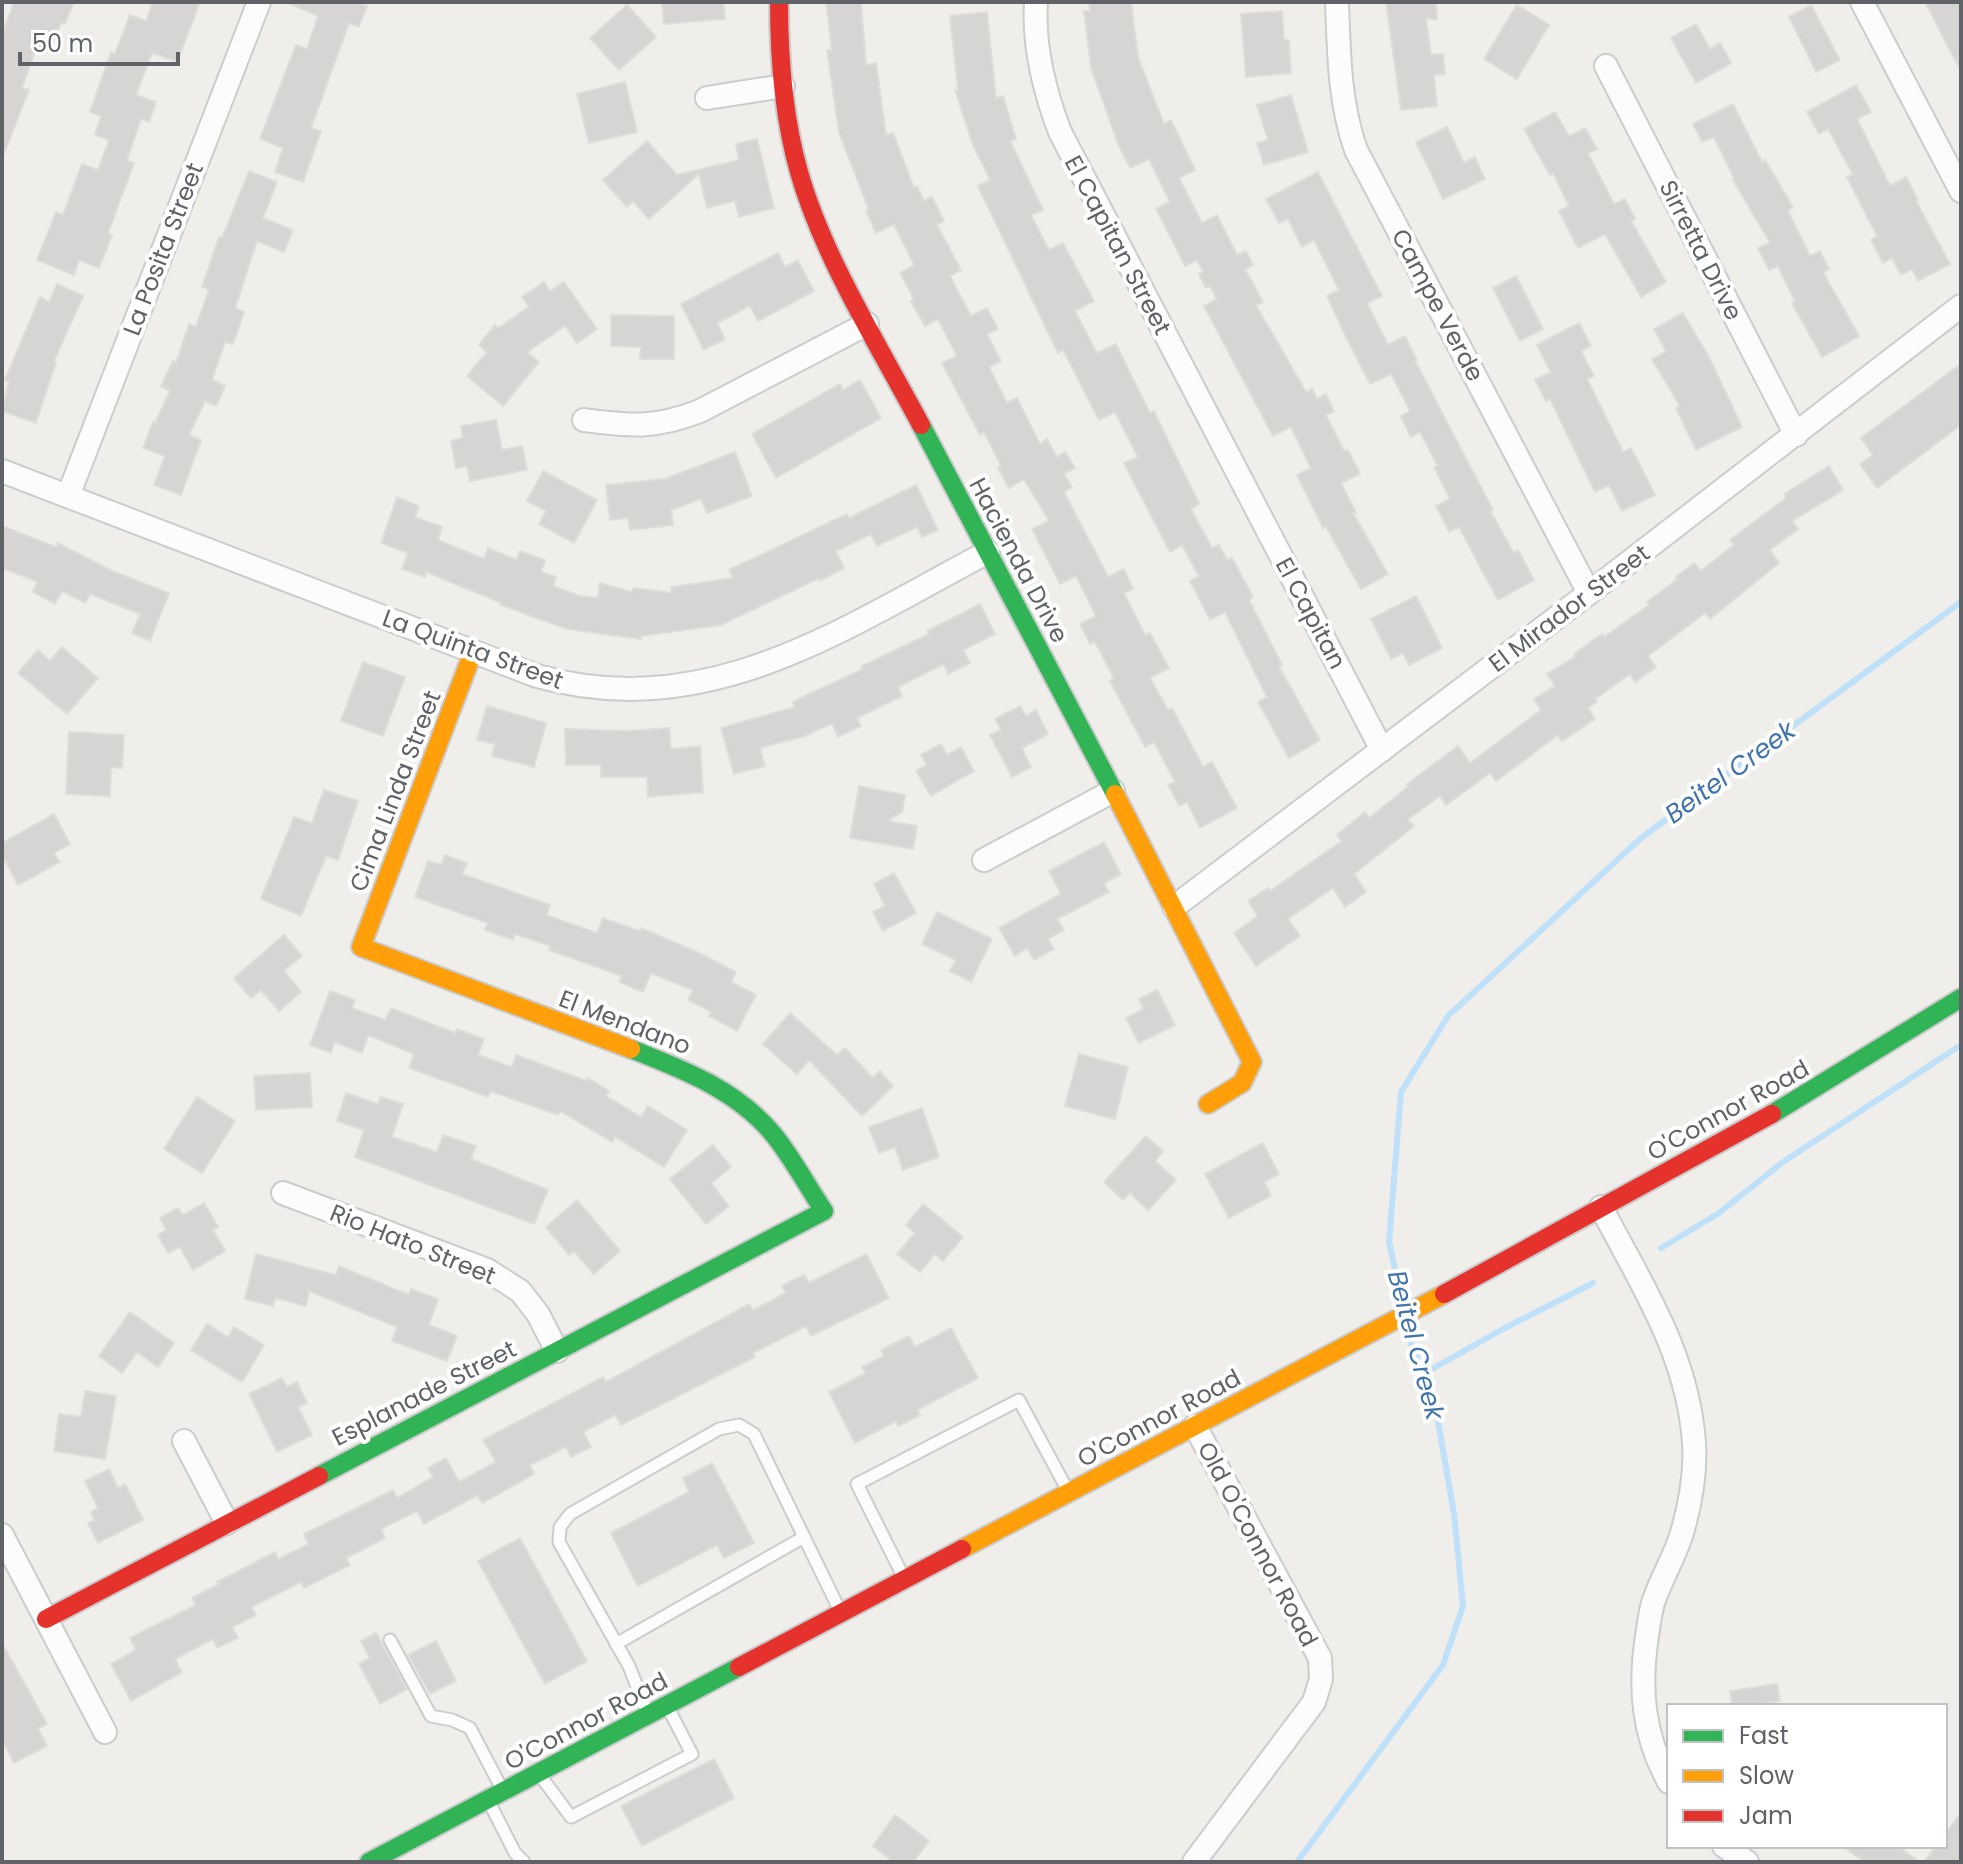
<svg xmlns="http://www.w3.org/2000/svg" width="1963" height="1864" font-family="Poppins,sans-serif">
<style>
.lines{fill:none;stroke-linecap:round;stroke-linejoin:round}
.stream{stroke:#bfe0f9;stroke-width:6}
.building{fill:#d6d5d3;stroke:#deddd9;stroke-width:2}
.lane-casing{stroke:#cbcccc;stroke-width:15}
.street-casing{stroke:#cbcccc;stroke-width:26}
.fast-casing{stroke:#cacacb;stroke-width:22}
.slow-casing{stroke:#cacacb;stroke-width:22}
.jam-casing{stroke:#cacacb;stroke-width:22}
.lane{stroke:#fdfcfc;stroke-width:11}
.street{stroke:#fdfcfc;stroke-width:22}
.fast{stroke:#30b455;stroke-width:18}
.slow{stroke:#ff9f0a;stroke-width:18}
.jam{stroke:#e5322d;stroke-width:18}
.labels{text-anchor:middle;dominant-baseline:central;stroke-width:8;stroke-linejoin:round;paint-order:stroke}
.street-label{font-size:24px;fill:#5f6368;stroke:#fff}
.water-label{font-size:26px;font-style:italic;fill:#4174aa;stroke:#fff}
</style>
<rect width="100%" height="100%" fill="#efeeea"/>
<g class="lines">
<g class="stream">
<path d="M1661 1248 1719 1213 1783 1162 1961 1045"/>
<path d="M1403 1305 1389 1242 1401 1092 1448 1016 1641 838 1961 602"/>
<path d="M1425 1373 1503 1329 1593 1283"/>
<path d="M1297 1862 1443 1665 1463 1606 1454 1514 1433 1392 1411 1344 1407 1324"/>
</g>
</g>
<g class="building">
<path d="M14 2H74L65 24 61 23 50 53 36 48 22 88 29 90 3 156 2 35Z"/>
<path d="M153 2H200L177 62 152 53 136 95 156 102 149 122 141 119 127 160 134 163 108 233 112 235 99 268 79 260 74 275 37 260 56 212 63 215 82 164 98 170 109 140 95 135 101 116 90 112 111 52 115 54 130 15 146 21Z"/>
<path d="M286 2H356L367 6 359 27 349 23 311 128 321 131 303 182 275 172 283 148 260 139 296 45 307 49 318 16Z"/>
<path d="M662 2H723L725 19 664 24Z"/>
<path d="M826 2H861L866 65 876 63 886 135 893 133 914 188 917 186 924 201 932 197 944 221 937 225 961 270 950 276 971 316 987 308 998 329 987 334 1001 361 989 367 1007 403 1017 398 1040 444 1047 439 1057 457 1065 452 1075 468 1064 474 1072 487 1064 492 1108 577 1124 569 1133 589 1124 593 1145 635 1150 633 1169 668 1150 678 1168 710 1172 708 1203 767 1212 762 1237 808 1200 828 1187 802 1179 806 1168 785 1175 782 1154 742 1145 747 1110 681 1114 678 1095 642 1090 644 1080 624 1096 616 1076 576 1060 584 1032 529 1049 521 1024 479 1009 488 998 468 1001 466 984 432 980 435 942 363 957 356 938 319 925 326 911 301 914 299 900 273 914 265 894 224 876 233 866 211 869 210 839 133 827 50H832Z"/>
<path d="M1089 2H1131L1138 57 1164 124 1171 120 1195 170 1179 178 1202 223 1217 215 1237 255 1246 251 1253 265 1245 269 1263 302 1256 305 1306 392 1312 389 1317 399 1326 394 1334 411 1326 415 1344 451 1348 450 1360 474 1341 483 1356 512 1353 513 1388 574 1361 589 1326 527 1323 528 1297 475 1311 468 1291 427 1273 436 1204 306 1217 299 1210 286 1206 288 1199 274 1203 272 1197 260 1185 266 1156 209 1170 202 1149 159 1130 168 1119 146 1091 68 1084 11H1090Z"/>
<path d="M1386 2H1436L1437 19H1426L1431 55 1443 54 1445 74 1434 75 1437 106 1401 110Z"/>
<path d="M1925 2H1961V71Z"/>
<path d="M627 5 656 37 619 70 590 38Z"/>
<path d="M1517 5 1549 25 1517 79 1484 59Z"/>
<path d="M1811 5 1840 60 1816 72 1789 17Z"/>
<path d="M1282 11 1284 40H1289L1291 73 1246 77 1241 14Z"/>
<path d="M987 12 996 98 1003 96 1016 139 1010 141 1043 210 1031 215 1049 250 1063 243 1094 301 1075 311 1097 353 1116 344 1150 413 1154 411 1199 504 1191 509 1212 548 1219 545 1227 560 1232 558 1253 597 1249 600 1282 665 1279 667 1320 740 1289 758 1258 702 1267 697 1225 612 1210 620 1190 581 1199 576 1182 545 1170 552 1124 463 1138 457 1115 412 1099 420 1063 350 1058 353 978 186 990 180 973 145 955 90H958L950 16Z"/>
<path d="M1696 24 1710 49 1720 43 1731 63 1696 83 1671 38Z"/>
<path d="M625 82 637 132 589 143 577 94Z"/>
<path d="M1856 85 1871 112 1857 119 1890 186 1906 177 1918 200 1916 201 1950 264 1918 281 1912 269 1901 275 1892 258 1883 263 1871 240 1877 236 1847 177 1853 174 1828 129 1819 134 1807 112Z"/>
<path d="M1291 95 1308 152 1264 165 1257 143 1268 140 1257 105Z"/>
<path d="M1733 104 1762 162 1765 160 1793 207 1788 211 1810 256 1820 251 1829 269 1823 272 1859 336 1822 357 1792 303 1795 301 1778 266 1769 270 1758 248 1770 243 1733 180 1734 178 1714 137 1702 142 1693 124Z"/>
<path d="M1555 112 1569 136 1585 128 1597 149 1588 153 1614 204 1625 199 1635 219 1631 221 1666 282 1641 297 1605 234 1578 248 1559 211 1569 206 1553 173 1550 175 1524 129Z"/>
<path d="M1447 127 1464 163 1475 157 1485 179 1443 199 1416 142Z"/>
<path d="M757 139 774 208 739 217 735 201 707 208 699 174 649 219 633 201 627 207 603 180 647 141 677 175 739 160 736 144Z"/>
<path d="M249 171 277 182 263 218 293 230 284 252 257 241 235 308 244 312 233 344 225 342 212 380 225 386 216 406 205 401 189 435 201 440 181 495 154 485 165 456 143 448 153 422 155 423 170 391 161 386 173 361 176 363 189 324 196 327 209 289 202 287 219 237 222 238Z"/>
<path d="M1318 172 1382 296 1367 303 1388 345 1405 336 1417 360 1415 361 1493 510 1490 511 1514 553 1518 550 1534 580 1498 600 1459 527 1449 532 1436 506 1450 499 1434 467 1438 466 1420 432 1411 437 1401 416 1410 411 1391 374 1370 384 1346 337 1327 296 1339 290 1314 240 1302 247 1288 219 1279 223 1266 199Z"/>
<path d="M778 253 785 267 798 260 814 291 758 321 750 306 717 323 725 339 704 350 681 304Z"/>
<path d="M1516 276 1543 329 1520 341 1493 288Z"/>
<path d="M544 282 550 291 564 282 597 329 577 343 565 326 527 352 539 362 503 406 467 376 487 352 479 345 495 325 498 328 529 307 522 297Z"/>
<path d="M57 284 83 296 54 361 56 362 36 423 2 411 9 382 5 380 40 297 49 302Z"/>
<path d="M1683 313 1709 357 1742 427 1696 450 1676 408 1680 406 1652 359 1666 351 1654 329Z"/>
<path d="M611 315 674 316V359H640L641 347 611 346Z"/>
<path d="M1579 323 1591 346 1581 351 1594 376 1587 379 1623 452 1631 448 1655 495 1622 511 1609 485 1595 492 1550 399 1546 401 1535 380 1551 372 1537 345Z"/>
<path d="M1961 364V425L1877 488 1860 464 1873 455 1861 438Z"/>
<path d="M860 380 881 418 776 478 752 434 840 384 843 390Z"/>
<path d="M496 420 502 450 522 446 527 470 470 481 467 466 456 468 451 441 463 438 461 426Z"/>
<path d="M735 452 752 496 707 513 701 499 671 510 673 525 630 530 628 518 610 520 606 485 665 479Z"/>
<path d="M1829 466 1843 490 1792 521 1798 529 1770 550 1779 563 1710 619 1705 613 1648 656 1656 667 1635 682 1630 674 1595 699 1597 702 1588 708 1595 719 1562 741 1558 735 1496 781 1490 773 1446 805 1440 796 1408 819 1414 826 1354 874 1366 892 1345 907 1333 888 1288 919 1300 936 1256 966 1234 933 1258 916 1248 901 1268 888 1270 891 1342 841 1337 835 1365 812 1369 818 1409 786 1407 784 1458 746 1470 763 1541 710 1534 699 1555 686 1547 674 1576 656 1574 654 1602 634 1604 637 1649 605 1647 602 1678 579 1676 577 1694 563 1701 571 1734 545 1730 540 1786 498 1784 494Z"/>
<path d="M543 471 597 500 574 543 539 524 546 511 527 501Z"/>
<path d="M916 485 938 530 922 537 917 527 877 546 871 534 836 551 844 568 820 581 819 578 721 625 641 636V639L567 629 501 605 502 603 426 572 425 577 402 569 408 553 381 543 397 497 419 506 415 517 442 527 438 540 484 559 488 548 517 560 520 551 545 560 541 572 556 577 553 586 580 596 598 598 600 583 632 592 634 588 672 593 671 587 733 578 729 570 847 514 849 518Z"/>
<path d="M2 526 56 547 58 543 112 571 169 593 150 641 132 633 140 614 90 594 85 603 62 591 55 604 33 592 38 582 2 568Z"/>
<path d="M1416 596 1442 648 1409 665 1403 653 1391 659 1371 619Z"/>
<path d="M980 604 995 634 963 650 970 663 948 674 944 664 898 687 902 696 857 718 861 726 838 737 832 723 805 736 760 748 765 766 734 774 721 728 795 707 792 702 863 669 862 666 929 634 927 631Z"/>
<path d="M62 647 98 678 67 714 18 673 38 650 50 661Z"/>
<path d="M363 662 405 677 383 736 341 721Z"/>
<path d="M487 706 546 723 534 767 492 756 495 744 477 740Z"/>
<path d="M1020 706 1026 716 1036 710 1048 734 1022 748 1031 767 1012 777 990 735 1001 730 995 719Z"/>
<path d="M669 728 671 749 700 746 703 792 648 797 647 777H601V765H566L565 729 627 731Z"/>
<path d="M69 732 124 735 122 768 111 767 110 796 66 794Z"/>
<path d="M941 744 947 755 961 747 974 771 931 796 916 771 927 765 921 755Z"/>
<path d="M859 786 905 795 902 812 887 821 917 826 913 849 850 838Z"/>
<path d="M324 790 358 801 338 860 326 856 301 916 261 899 294 817 312 823Z"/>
<path d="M54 814 70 844 54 853 60 862 18 885 2 855V843Z"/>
<path d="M1104 842 1121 874 1104 883 1109 892 1057 919 1064 930 1048 939 1054 949 1034 960 1027 948 1015 956 999 928 1061 894 1049 871Z"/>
<path d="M445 855 467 863 462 874 550 905 546 915 597 933 603 918 640 931 641 928 697 952 736 972 731 982 756 995 737 1031 709 1016 712 1012 688 1000 693 990 651 973 643 992 619 982 622 976 549 950 550 946 515 934 513 940 485 930 488 923 415 897 428 861 441 865Z"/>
<path d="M894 873 916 913 883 931 873 912 885 906 874 884Z"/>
<path d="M937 912 992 939 971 982 950 971 956 960 922 944Z"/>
<path d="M284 935 302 956 284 971 301 992 279 1011 261 990 251 998 234 978Z"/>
<path d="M1157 990 1175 1025 1139 1043 1126 1018 1144 1009 1139 999Z"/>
<path d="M330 991 355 1000 352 1008 385 1020 391 1008 455 1033 457 1029 484 1039 478 1055 512 1067 516 1055 587 1081 588 1078 609 1091 606 1096 641 1117 648 1106 687 1130 664 1167 615 1137 612 1142 560 1111 558 1115 490 1091 488 1097 409 1068 414 1054 368 1035 362 1053 335 1042 331 1053 310 1045Z"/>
<path d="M790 1013 837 1055 845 1048 873 1078 880 1071 893 1086 862 1116 809 1060 797 1074 763 1044Z"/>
<path d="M1079 1054 1128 1067 1115 1119 1065 1106Z"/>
<path d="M310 1073 312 1107 256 1110 254 1076Z"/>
<path d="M346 1093 378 1104 381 1097 403 1104 392 1137 437 1152 443 1135 476 1146 471 1159 548 1190 534 1224 355 1157 364 1130 337 1121Z"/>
<path d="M197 1097 235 1121 202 1173 164 1149Z"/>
<path d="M922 1108 939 1157 903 1170 895 1147 879 1153 869 1127Z"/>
<path d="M1146 1136 1163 1151 1155 1161 1176 1180 1148 1210 1130 1193 1123 1200 1104 1182Z"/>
<path d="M1263 1143 1279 1174 1264 1182 1271 1196 1229 1218 1205 1174Z"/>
<path d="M713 1145 731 1167 711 1183 729 1206 706 1224 670 1179Z"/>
<path d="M577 1200 620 1251 594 1274 574 1251 569 1255 546 1227Z"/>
<path d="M204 1203 218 1227 213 1230 225 1251 193 1270 180 1247 168 1253 158 1235 166 1230 160 1218 178 1208 183 1215Z"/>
<path d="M923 1204 963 1237 943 1261 935 1254 920 1272 897 1254 915 1233 906 1225Z"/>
<path d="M256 1254 336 1275 339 1266 409 1295 411 1289 438 1299 429 1325 457 1336 447 1361 392 1341 397 1327 309 1291 306 1306 275 1298 273 1306 245 1299Z"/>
<path d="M866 1254 889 1298 811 1336 806 1326 753 1353 755 1357 621 1425 615 1415 583 1432 591 1447 571 1457 566 1447 530 1465 534 1474 482 1503 478 1495 424 1524 417 1511 381 1529 385 1538 346 1558 350 1565 304 1588 301 1582 252 1607 256 1615 232 1627 238 1638 217 1648 213 1639 175 1659 182 1672 131 1701 111 1664 136 1650 130 1638 196 1605 192 1598 219 1584 217 1582 275 1552 278 1559 309 1544 304 1534 393 1490 397 1498 433 1477 428 1468 446 1458 459 1482 496 1462 483 1440 603 1377 606 1382 749 1304 753 1310 786 1293 782 1286 804 1275 809 1283Z"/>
<path d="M130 1312 174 1343 158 1367 137 1352 122 1373 99 1356Z"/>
<path d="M207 1324 228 1337 234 1327 264 1345 242 1382 191 1350Z"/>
<path d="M951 1328 978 1378 917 1410 920 1415 898 1426 896 1421 855 1443 829 1392 866 1373 862 1367 884 1356 881 1350 909 1336 915 1347Z"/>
<path d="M282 1378 287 1387 297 1382 307 1403 298 1407 312 1435 277 1452 249 1394Z"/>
<path d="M85 1391 116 1396 105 1459 54 1451 59 1414 81 1417Z"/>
<path d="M712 1463 754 1543 724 1558 717 1545 638 1586 611 1533 689 1492 683 1478Z"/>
<path d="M109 1469 118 1488 125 1484 143 1520 98 1543 88 1523 95 1520 91 1512 98 1508 85 1481Z"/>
<path d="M520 1538 587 1661 545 1684 478 1561Z"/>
<path d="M376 1633 407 1689 380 1704 359 1664 370 1658 361 1641Z"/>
<path d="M436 1641 456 1681 430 1694 408 1655Z"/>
<path d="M2 1643 47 1724 38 1729 47 1746 14 1763 2 1739Z"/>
<path d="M1777 1684 1780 1701 1767 1703 1768 1706H1732L1730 1691Z"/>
<path d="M714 1759 734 1798 642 1846 621 1806Z"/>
<path d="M1961 1813V1862H1924L1936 1846H1945V1834Z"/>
<path d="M895 1815 929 1841 913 1862H894L873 1846Z"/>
<path d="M1842 1846H1898L1919 1862H1865Z"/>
</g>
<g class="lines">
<defs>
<g id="lane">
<path d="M904 1578 857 1484 1019 1400 1068 1491"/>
<path d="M390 1640 431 1716 452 1720 470 1728 503 1791"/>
<path d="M616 1644 804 1537"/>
<path d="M648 1715 629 1666 559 1542 560 1527 570 1514 719 1429 739 1425 754 1434 841 1613"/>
<path d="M539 1774 571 1817 692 1754 667 1706"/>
<path d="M488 1800 515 1853 524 1862"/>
</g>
<g id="street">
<path d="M1036 2C1033 47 1044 90 1060 132L1382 750"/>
<path d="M1337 2C1339 53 1339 102 1356 150L1589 593"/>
<path d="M1862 2 1961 191"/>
<path d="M1606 66 1796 435"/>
<path d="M707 98 783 86"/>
<path d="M584 420C631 426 654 429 700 411L867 324"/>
<path d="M2 471 537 676C709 724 843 628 988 552"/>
<path d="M68 496 259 2"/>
<path d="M984 860 1113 791"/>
<path d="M1174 907 1589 593 1961 306"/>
<path d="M283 1193 487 1270 520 1291 538 1314 557 1351"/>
<path d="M1601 1207C1641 1284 1688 1354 1694 1443 1696 1472 1690 1505 1682 1533 1675 1556 1662 1577 1654 1600 1650 1611 1649 1624 1647 1636 1639 1688 1643 1736 1669 1782"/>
<path d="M184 1441 227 1523"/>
<path d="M2 1535 105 1732"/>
<path d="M1724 1846 1747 1862"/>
<path d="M1194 1862 1314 1702 1321 1679 1320 1658 1195 1426"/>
</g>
<g id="fast">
<path d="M921 425 1115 794"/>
<path d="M1772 1114 1961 998"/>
<path d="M319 1476 824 1211C807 1186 792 1157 773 1134 737 1090 682 1069 631 1049"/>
<path d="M369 1862 739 1667"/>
</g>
<g id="slow">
<path d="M473 652 361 947 631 1049"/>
<path d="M1115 794 1252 1062 1242 1083 1208 1104"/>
<path d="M962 1549 1444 1294"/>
</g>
<g id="jam">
<path d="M779 2C779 59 783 116 799 172 823 257 879 346 921 425"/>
<path d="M1444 1294 1772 1114"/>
<path d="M46 1619 319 1476"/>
<path d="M739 1667 962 1549"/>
</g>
</defs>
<use href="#lane" class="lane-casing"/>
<use href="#street" class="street-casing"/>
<use href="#fast" class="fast-casing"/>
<use href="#slow" class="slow-casing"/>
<use href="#jam" class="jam-casing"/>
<use href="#lane" class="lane"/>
<use href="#street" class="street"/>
<use href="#fast" class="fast"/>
<use href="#slow" class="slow"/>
<use href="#jam" class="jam"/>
</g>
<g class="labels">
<g class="street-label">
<text transform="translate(1118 245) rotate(62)">El Capitan Street</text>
<text transform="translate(163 249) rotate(-69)">La Posita Street</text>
<text transform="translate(1701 250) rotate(63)">Sirretta Drive</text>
<text transform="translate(1438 305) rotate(62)">Campe Verde</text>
<text transform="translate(1019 560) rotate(62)">Hacienda Drive</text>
<text transform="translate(1569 608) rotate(-37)">El Mirador Street</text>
<text transform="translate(1311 613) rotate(62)">El Capitan</text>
<text transform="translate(473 649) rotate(20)">La Quinta Street</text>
<text transform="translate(395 791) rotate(-69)">Cima Linda Street</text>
<text transform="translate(625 1022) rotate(21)">El Mendano</text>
<text transform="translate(1728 1110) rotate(-29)">O'Connor Road</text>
<text transform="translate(413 1244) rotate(22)">Rio Hato Street</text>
<text transform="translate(424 1393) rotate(-27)">Esplanade Street</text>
<text transform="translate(1159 1418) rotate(-28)">O'Connor Road</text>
<text transform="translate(1258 1544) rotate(62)">Old O'Connor Road</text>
<text transform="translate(586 1721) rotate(-28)">O'Connor Road</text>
</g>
<g class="water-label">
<text transform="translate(1730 772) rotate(-36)">Beitel Creek</text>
<text transform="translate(1416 1345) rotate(75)">Beitel Creek</text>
</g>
</g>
<rect width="1963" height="1864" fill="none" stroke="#5f6368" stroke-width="8"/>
<rect x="1667" y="1704" width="280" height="144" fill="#ffffff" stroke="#bfc1c3" stroke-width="2"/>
<rect x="1683" y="1730" width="40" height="12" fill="#30b455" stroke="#bfc1c3" stroke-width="2"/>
<text x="1739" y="1744" font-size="24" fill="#5f6368">Fast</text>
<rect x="1683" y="1770" width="40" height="12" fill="#ff9f0a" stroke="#bfc1c3" stroke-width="2"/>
<text x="1739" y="1784" font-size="24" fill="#5f6368">Slow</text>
<rect x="1683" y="1810" width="40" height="12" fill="#e5322d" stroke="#bfc1c3" stroke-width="2"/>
<text x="1739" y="1824" font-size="24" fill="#5f6368">Jam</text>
<path d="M20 52v12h158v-12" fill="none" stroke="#5f6368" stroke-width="4"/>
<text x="32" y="52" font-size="24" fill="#5f6368" stroke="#ffffff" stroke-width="6" paint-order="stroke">50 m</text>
</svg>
